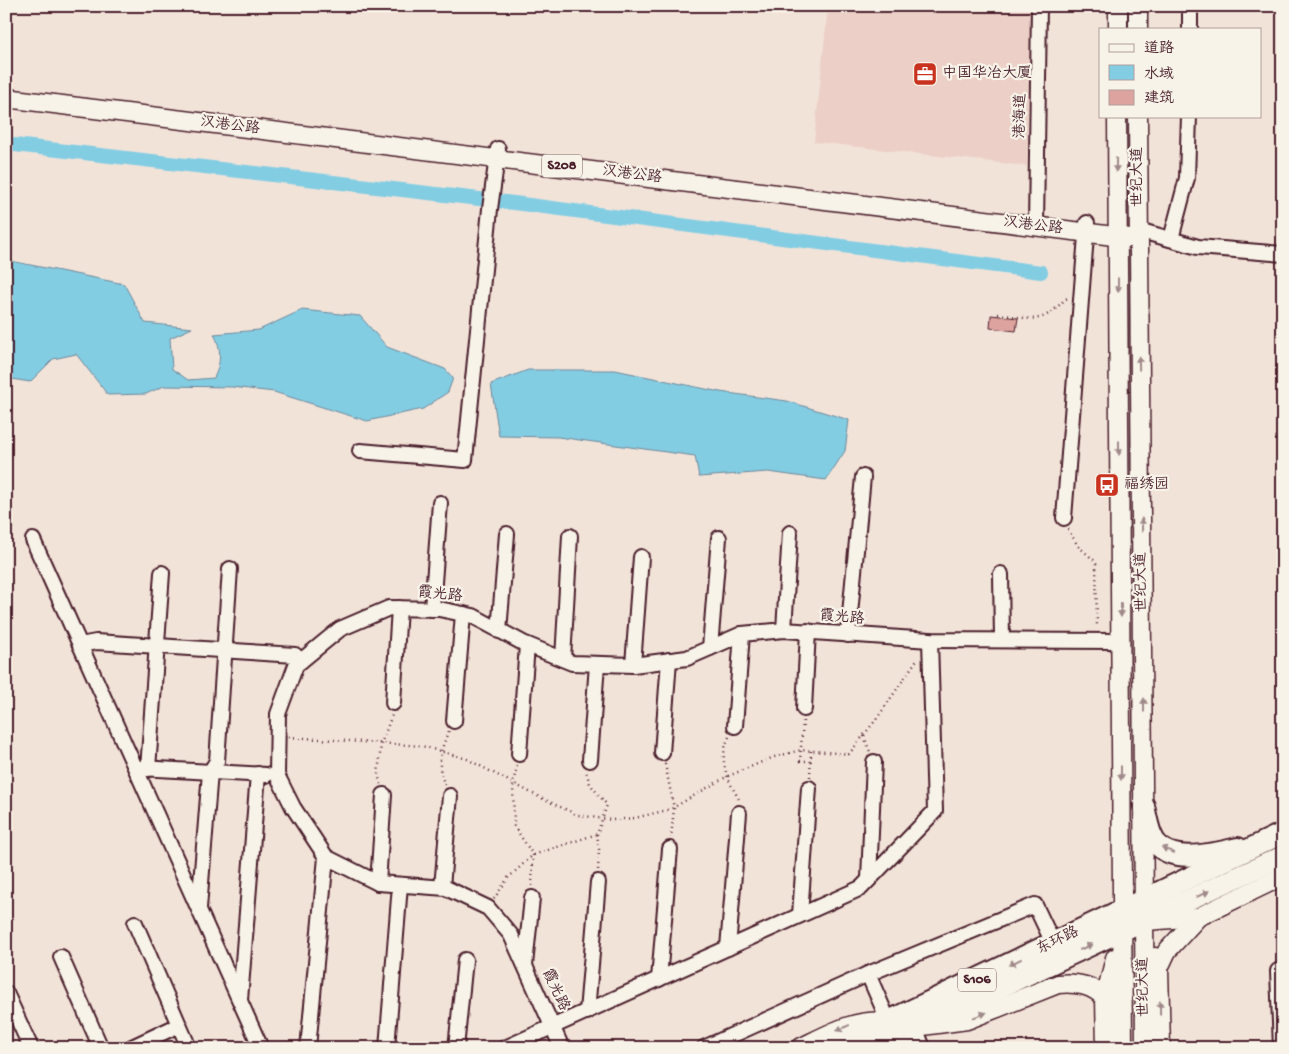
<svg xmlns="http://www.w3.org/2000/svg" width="1289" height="1054" font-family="'Gochi Hand','LXGW WenKai TC',sans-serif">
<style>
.built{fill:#ecd0c7}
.water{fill:#83cde3;stroke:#6c8799}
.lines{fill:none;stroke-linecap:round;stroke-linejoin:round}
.canal{stroke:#83cde3;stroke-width:14}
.building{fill:#dda39e;stroke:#4a1f2b}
.minor-casing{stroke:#4a1f2b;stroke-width:18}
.major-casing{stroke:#4a1f2b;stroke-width:21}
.highway-casing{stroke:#4a1f2b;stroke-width:24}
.path{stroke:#4a1f2b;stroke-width:2.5;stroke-dasharray:1 4;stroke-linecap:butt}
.minor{stroke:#f7f3e8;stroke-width:14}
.major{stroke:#f7f3e8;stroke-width:18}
.highway{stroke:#f7f3e8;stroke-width:20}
.oneway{fill:#a0898a}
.labels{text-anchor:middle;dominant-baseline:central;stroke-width:4.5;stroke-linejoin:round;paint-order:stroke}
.shield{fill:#f7f3e8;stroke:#7e5f64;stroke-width:1}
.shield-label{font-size:14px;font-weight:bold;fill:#4a1f2b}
.poi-label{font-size:15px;fill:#4a1f2b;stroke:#f7f3e8;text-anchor:start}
.street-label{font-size:15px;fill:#4a1f2b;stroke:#f7f3e8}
</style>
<rect width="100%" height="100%" fill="#f2e3d9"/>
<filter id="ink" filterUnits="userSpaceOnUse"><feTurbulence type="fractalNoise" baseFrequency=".02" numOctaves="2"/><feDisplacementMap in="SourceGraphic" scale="10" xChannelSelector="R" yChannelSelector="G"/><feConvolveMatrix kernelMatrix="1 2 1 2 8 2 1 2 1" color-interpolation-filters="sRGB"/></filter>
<g filter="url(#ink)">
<path class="built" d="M828 6H1030L1027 166 814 142Z"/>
<g class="water">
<path d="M6 260 124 284 145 323 192 328 170 338 172 369 188 380 214 378C221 363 222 349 214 334L259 330 302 310 360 316 387 347 445 369 453 378 448 392 423 409 367 421 274 392 232 387 164 386 146 394 108 395 76 354 53 359 30 382 12 379 6 368Z"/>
<path d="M528 370H615L720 392 787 401 849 420 845 451 826 480 768 472 699 477 695 456 558 437 499 436 491 384Z"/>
</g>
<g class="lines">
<path class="canal" d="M6 144 514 203 1041 272"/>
</g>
<path class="building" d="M991 315 1018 318 1016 331 990 328Z"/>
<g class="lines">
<defs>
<g id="minor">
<path d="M1190 29V6"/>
<path d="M1036 227 1039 6"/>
<path d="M1138 230 1198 247 1283 254"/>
<path d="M1171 239 1187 178 1189 116"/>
<path d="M360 451 465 460 490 209 498 149"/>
<path d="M1064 518 1087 223"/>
<path d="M33 540 261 1048"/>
<path d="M1001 574 1002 639"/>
<path d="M432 609 440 503"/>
<path d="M784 630 790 533"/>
<path d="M499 631 507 534"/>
<path d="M848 635 863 477"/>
<path d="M80 645 96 642 295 655 301 661"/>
<path d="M710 648 719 538"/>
<path d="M563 659 570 536"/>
<path d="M633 665 641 557"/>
<path d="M393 703 399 608"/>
<path d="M804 709 808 631"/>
<path d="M454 721 463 614"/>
<path d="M735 726 742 634"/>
<path d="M662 753 669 660"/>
<path d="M519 754 527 645"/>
<path d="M590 760 597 664"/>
<path d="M140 768 266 775"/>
<path d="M148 769 162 573"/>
<path d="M869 879 874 762"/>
<path d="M378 883 384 795"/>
<path d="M442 887 450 796"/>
<path d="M199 908 210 772 217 761 230 569"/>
<path d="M800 915 809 788"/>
<path d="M135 923 189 1048"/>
<path d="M728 948 739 813"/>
<path d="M61 957 101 1048"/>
<path d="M525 965 532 898"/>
<path d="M1278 971 1281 1048"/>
<path d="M868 974 889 1022"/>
<path d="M659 979 670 849"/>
<path d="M6 993 31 1048"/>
<path d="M240 1000 258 774"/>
<path d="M587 1012 598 882"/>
<path d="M915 1027 923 1048"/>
<path d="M130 1048 179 1025"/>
<path d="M308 1048 326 857"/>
<path d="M387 1048 400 885"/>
<path d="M456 1048 465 960"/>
<path d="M505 1048 861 888 935 811 930 640"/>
<path d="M562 1048 511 935 488 908 446 888 378 883 326 857 293 807 277 775 278 714 296 665 340 629 389 608 439 609 473 616 523 643 572 663 633 665 687 658 742 634 784 630 930 640 1121 641"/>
<path d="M704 1048 868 974 1035 905 1053 943"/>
</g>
<g id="major">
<path d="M1138 6V29"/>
<path d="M1118 29V6"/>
<path d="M6 98 1138 239"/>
<path d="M1117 116 1123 1048"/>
<path d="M1138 116 1145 1048"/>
<path d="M1146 921 1198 917"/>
<path d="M1155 957 1159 968 1161 1048"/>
<path d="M1159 968 1167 951 1198 917 1283 876"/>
<path d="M800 1048C831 1033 853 1019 888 1022"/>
<path d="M899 1048 915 1027 967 1020 1058 984C1090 981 1110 993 1119 1025"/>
<path d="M1106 1048 1105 998 1115 958"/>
</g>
<g id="highway">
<path d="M1144 806C1147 818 1148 830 1154 840 1169 866 1215 853 1238 848"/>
<path d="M832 1048 1283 833"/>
<path d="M869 1048 1283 856"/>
</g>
</defs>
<use href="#minor" class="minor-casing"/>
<use href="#major" class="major-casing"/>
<use href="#highway" class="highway-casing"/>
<g class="path">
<path d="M998 314C1031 318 1041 327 1065 299L1069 298"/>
<path d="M1068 529 1078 546 1096 562 1097 628"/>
<path d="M803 721 800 761H811"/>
<path d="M864 736 870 752"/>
<path d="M289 737 422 746 467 759 541 798 578 815 612 820 635 818 671 809 726 777 774 757 801 750 849 754 878 717 918 658"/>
<path d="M729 737C717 762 728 780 740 801"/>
<path d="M665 764 674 808 671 838"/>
<path d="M517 766 513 783 514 826 533 855 532 887"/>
<path d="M810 777 811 751"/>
<path d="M381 784 378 775 381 744 392 715"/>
<path d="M445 785C436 765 440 750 449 731"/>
<path d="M597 834 599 849 598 871"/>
<path d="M494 899 508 878 533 855 597 834 607 805 590 784 586 771"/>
</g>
<use href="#minor" class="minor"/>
<use href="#major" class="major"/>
<use href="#highway" class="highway"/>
</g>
<defs><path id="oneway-solid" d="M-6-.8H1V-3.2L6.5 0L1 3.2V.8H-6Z" transform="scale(1.25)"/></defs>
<g class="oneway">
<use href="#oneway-solid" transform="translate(1116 165) rotate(91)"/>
<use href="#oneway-solid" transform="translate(1118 285) rotate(90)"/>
<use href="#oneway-solid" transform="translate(1139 363) rotate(-91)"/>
<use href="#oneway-solid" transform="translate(1119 448) rotate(90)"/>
<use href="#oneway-solid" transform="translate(1142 525) rotate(-91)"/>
<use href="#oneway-solid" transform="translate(1121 610) rotate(90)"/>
<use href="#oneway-solid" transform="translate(1144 705) rotate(-90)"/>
<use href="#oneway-solid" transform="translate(1121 773) rotate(90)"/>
<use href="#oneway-solid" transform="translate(1168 850) rotate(-155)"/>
<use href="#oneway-solid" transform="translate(1203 894) rotate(-25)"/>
<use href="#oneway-solid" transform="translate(1086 947) rotate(-25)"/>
<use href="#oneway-solid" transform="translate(1015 962) rotate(154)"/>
<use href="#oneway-solid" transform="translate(1160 1008) rotate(-91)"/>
<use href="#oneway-solid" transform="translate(980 1015) rotate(-20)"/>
<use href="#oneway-solid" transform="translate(843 1028) rotate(156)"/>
</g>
</g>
<defs>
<symbol id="office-square" viewBox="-11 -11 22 22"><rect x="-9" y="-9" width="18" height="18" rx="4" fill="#c8321e" stroke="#f7f3e8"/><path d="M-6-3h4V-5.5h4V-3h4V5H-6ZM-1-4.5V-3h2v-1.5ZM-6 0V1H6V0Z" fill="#fff"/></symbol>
<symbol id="bus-square" viewBox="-11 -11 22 22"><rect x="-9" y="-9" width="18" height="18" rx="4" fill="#c8321e" stroke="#f7f3e8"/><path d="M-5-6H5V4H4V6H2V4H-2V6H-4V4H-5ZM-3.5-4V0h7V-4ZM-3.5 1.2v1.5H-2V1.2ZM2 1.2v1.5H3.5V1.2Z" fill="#fff"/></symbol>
</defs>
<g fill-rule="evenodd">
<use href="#office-square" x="911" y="60" width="28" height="28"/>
<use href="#bus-square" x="1093" y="471" width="28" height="28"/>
</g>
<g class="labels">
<g class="shield">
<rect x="542" y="154.5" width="40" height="23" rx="4"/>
<rect x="958" y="968.5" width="38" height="23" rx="4"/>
</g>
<g class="shield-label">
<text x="562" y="166">S208</text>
<text x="977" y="980">S106</text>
</g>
<g class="poi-label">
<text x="942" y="74">中国华冶大厦</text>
<text x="1124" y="485">福绣园</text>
</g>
<g class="street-label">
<text transform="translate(1021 116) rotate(-89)">港海道</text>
<text transform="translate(230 126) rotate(7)">汉港公路</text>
<text transform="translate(632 175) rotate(7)">汉港公路</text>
<text transform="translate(1138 177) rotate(-90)">世纪大道</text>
<text transform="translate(1033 226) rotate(7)">汉港公路</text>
<text transform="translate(1142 582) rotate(-91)">世纪大道</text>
<text transform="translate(440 595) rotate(6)">霞光路</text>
<text transform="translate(842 618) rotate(5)">霞光路</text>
<text transform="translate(1058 941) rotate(-26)">东环路</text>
<text transform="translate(1144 987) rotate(-91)">世纪大道</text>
<text transform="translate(555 990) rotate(65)">霞光路</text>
</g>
</g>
<rect width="1289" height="1054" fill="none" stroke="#f7f3e8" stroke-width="25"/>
<rect x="12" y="12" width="1264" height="1029" fill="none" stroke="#4a1f2b" stroke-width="2" filter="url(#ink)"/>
<rect x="1099" y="28" width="162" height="90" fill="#f7f3e8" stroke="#b29e9c"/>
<rect x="1109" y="44" width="25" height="8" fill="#f7f3e8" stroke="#b29e9c"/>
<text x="1144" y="52" font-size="15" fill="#4a1f2b">道路</text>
<rect x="1109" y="65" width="25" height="15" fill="#83cde3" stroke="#b29e9c"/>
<text x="1144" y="78" font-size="15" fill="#4a1f2b">水域</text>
<rect x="1109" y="90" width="25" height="15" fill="#dda39e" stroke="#b29e9c"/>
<text x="1144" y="102" font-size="15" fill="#4a1f2b">建筑</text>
</svg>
